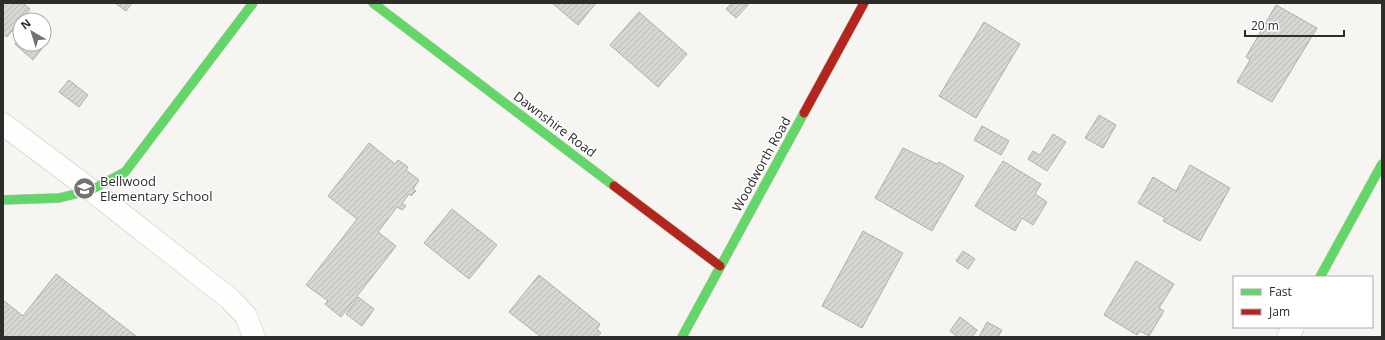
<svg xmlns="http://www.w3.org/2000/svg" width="1385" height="340" font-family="'Open Sans',sans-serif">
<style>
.building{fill:url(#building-hatch);stroke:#b0aeac}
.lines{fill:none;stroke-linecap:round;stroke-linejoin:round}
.street-casing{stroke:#c8c6c3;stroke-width:23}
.fast-casing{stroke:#c8c6c3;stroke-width:10}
.jam-casing{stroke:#c8c6c3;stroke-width:10}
.street{stroke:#fefefd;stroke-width:22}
.fast{stroke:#63d668;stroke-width:9}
.jam{stroke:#b3261e;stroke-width:9}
.labels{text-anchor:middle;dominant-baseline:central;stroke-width:3;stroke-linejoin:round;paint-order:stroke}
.street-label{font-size:13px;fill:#2e2c2a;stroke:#fff}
.poi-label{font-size:13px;fill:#2e2c2a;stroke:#fff;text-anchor:start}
</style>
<defs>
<pattern id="building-hatch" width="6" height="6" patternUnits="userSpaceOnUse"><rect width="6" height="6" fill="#d8d6d3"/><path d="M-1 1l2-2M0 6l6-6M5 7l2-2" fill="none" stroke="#bab8b5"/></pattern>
</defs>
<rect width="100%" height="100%" fill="#f7f5f2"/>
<g class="building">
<path d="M3 3H23L30 9 7 37 3 34Z"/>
<path d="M115 3H132L126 11Z"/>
<path d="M552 3H596L578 25Z"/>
<path d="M732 3H746L748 5 736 18 726 9Z"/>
<path d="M1276 5 1317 28 1272 102 1237 82 1250 60 1246 57Z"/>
<path d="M639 12 687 54 658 87 610 45Z"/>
<path d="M984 22 1020 44 976 118 939 96Z"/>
<path d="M20 38V44H42L44 46 33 60 15 44Z"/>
<path d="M69 80 88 95 79 107 59 92Z"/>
<path d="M1099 115 1116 125 1103 148 1085 138Z"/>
<path d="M982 126 1009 141 1001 155 974 140Z"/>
<path d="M1053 134 1066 142 1047 171 1028 159 1033 151 1040 155Z"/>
<path d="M369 143 395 164 398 160 408 167 406 170 419 180 413 189 416 191 411 196 409 194 402 203 406 206 402 210 397 207 378 232 396 246 341 317 325 304 328 301 306 285 357 219 328 196Z"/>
<path d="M903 148 937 164 939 162 964 176 932 231 875 198Z"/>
<path d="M1003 161 1041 184 1035 194 1047 202 1033 225 1022 218 1015 231 975 206Z"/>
<path d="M1190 165 1230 188 1200 241 1163 221 1165 218 1138 203 1153 177 1176 191Z"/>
<path d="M452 209 497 245 469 279 424 243Z"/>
<path d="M863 231 903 253 862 328 822 306Z"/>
<path d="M963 251 975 259 968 269 956 261Z"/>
<path d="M1136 261 1174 284 1159 308 1164 311 1149 336 1140 331 1137 335 1104 315Z"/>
<path d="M56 274 137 337H3V300L23 316Z"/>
<path d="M539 275 600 324 597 329 601 333 597 337H541L509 312Z"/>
<path d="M358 297 374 309 362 326 346 314Z"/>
<path d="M960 317 977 330 972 337H958L950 331Z"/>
<path d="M987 322 1002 330 998 337H979Z"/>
</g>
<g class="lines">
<defs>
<g id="street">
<path d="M3 124 91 190 230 299 246 316 254 337"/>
<path d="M1288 337 1293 327"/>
</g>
<g id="fast">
<path d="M373 3 614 186"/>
<path d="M3 200 59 198 91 190 125 172 253 3"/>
<path d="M1320 277 1382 164"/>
<path d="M682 337 804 113"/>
</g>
<g id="jam">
<path d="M804 113 864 3"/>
<path d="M614 186 720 266"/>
</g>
</defs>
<use href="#street" class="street-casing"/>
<use href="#fast" class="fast-casing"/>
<use href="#jam" class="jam-casing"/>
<use href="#street" class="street"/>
<use href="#fast" class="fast"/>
<use href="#jam" class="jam"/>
</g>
<defs>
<symbol id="school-disc" viewBox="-11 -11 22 22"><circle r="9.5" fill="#747270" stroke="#fff"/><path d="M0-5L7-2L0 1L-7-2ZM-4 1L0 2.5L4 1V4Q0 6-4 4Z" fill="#fff"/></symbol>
</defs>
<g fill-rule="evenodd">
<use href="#school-disc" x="72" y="176" width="25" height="25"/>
</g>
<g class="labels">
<g class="street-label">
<text transform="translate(555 124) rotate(37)">Dawnshire Road</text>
<text transform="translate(761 164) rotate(-61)">Woodworth Road</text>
</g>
<g class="poi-label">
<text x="100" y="181">Bellwood<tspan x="100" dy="15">Elementary School</tspan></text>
</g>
</g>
<rect width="1385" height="340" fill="none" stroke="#2e2c2a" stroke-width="8"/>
<rect x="1233" y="276" width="140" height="52" fill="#ffffff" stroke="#ababaa"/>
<rect x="1241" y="289" width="20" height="6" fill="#63d668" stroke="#ababaa"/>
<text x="1269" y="296" font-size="12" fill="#2e2c2a">Fast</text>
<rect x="1241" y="309" width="20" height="6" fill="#b3261e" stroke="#ababaa"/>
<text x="1269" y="316" font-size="12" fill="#2e2c2a">Jam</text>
<g transform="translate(32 32) rotate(322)"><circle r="19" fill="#ffffff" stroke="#ababaa"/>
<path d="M0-3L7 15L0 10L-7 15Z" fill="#747270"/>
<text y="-6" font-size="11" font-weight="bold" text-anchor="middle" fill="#2e2c2a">N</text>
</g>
<path d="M1245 30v6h99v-6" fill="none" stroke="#2e2c2a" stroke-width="2"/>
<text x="1251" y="30" font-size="12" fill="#2e2c2a" stroke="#ffffff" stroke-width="3" paint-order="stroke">20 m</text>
</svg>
